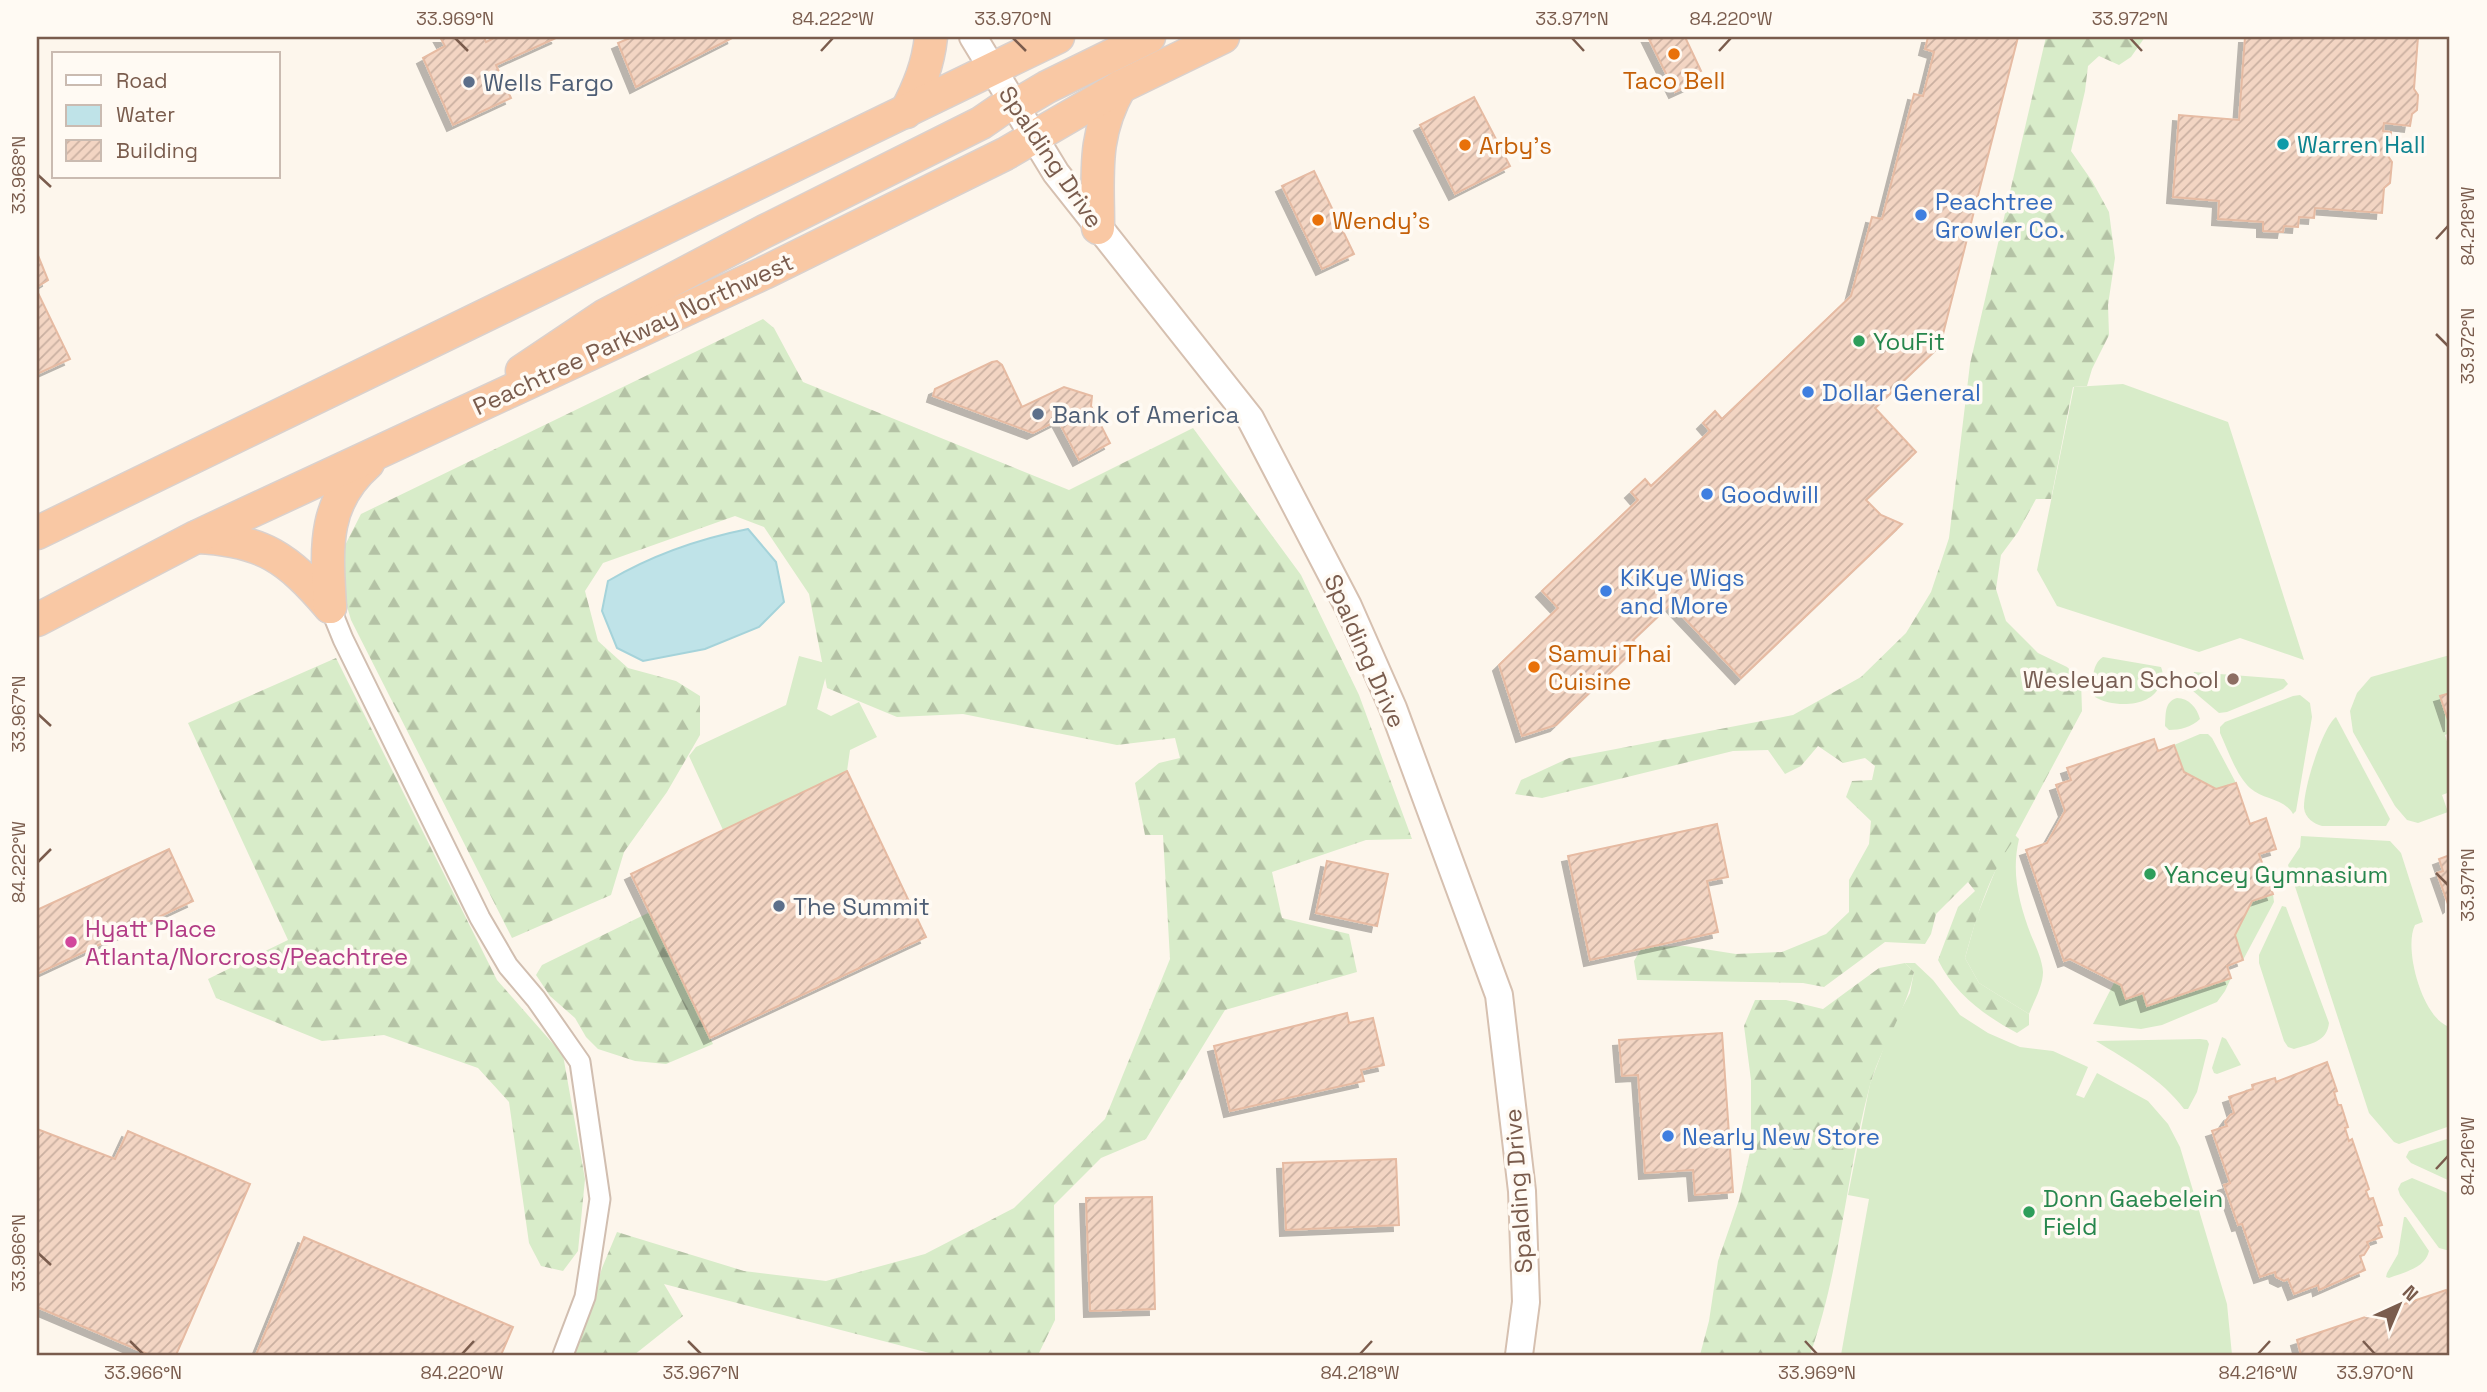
<svg xmlns="http://www.w3.org/2000/svg" width="2487" height="1392" font-family="'Space Grotesk',sans-serif">
<style>
.grass{fill:#d8ecc9}
.forest{fill:url(#forest-firs)}
.water{fill:#bfe3e8;stroke:#a5d3da;stroke-width:2}
.building{fill:url(#building-hatch);stroke:#e6bba3;stroke-width:2;filter:url(#shadow)}
.lines{fill:none;stroke-linecap:round;stroke-linejoin:round}
.minor-casing{stroke:#d1beb0;stroke-width:23}
.secondary-casing{stroke:#d6c0b0;stroke-width:30}
.trunk-casing{stroke:#dad1cd;stroke-width:35}
.minor{stroke:#fff;stroke-width:19}
.secondary{stroke:#fff;stroke-width:26}
.trunk{stroke:#f9c8a4;stroke-width:32}
.ticks{fill:none;stroke:#7a5c4d;stroke-width:2.5}
.food-dot{fill:#e8710a;stroke:#fffaf3;stroke-width:2.5}
.service-dot{fill:#5c6f8a;stroke:#fffaf3;stroke-width:2.5}
.culture-dot{fill:#0f9aa8;stroke:#fffaf3;stroke-width:2.5}
.shop-dot{fill:#3f7fe0;stroke:#fffaf3;stroke-width:2.5}
.leisure-dot{fill:#2e9e5b;stroke:#fffaf3;stroke-width:2.5}
.education-dot{fill:#8d6e63;stroke:#fffaf3;stroke-width:2.5}
.hotel-dot{fill:#d1479c;stroke:#fffaf3;stroke-width:2.5}
.labels{text-anchor:middle;dominant-baseline:central;stroke-width:7;stroke-linejoin:round;paint-order:stroke}
.food-label{font-size:24px;fill:#c56008;stroke:#fffaf3;text-anchor:start}
.service-label{font-size:24px;fill:#4e5e75;stroke:#fffaf3;text-anchor:start}
.culture-label{font-size:24px;fill:#0d838f;stroke:#fffaf3;text-anchor:start}
.street-label{font-size:24px;fill:#7a5c4d;stroke:#fffaf3}
.shop-label{font-size:24px;fill:#366cbe;stroke:#fffaf3;text-anchor:start}
.leisure-label{font-size:24px;fill:#27864d;stroke:#fffaf3;text-anchor:start}
.education-label{font-size:24px;fill:#785e54;stroke:#fffaf3;text-anchor:end}
.hotel-label{font-size:24px;fill:#b23c85;stroke:#fffaf3;text-anchor:start}
.neatline{fill:none;stroke:#7a5c4d;stroke-width:2.5}
.ticks-label{font-size:18px;text-anchor:middle;fill:#7a5c4d}
</style>
<defs>
<pattern id="forest-firs" width="22" height="20" patternUnits="userSpaceOnUse" patternTransform="scale(1.75)"><rect width="22" height="20" fill="#d8ecc9"/><path d="M5 1l3.5 6h-7zM16 11l3.5 6h-7z" fill="#b4c2a5"/></pattern>
<pattern id="building-hatch" width="6" height="6" patternUnits="userSpaceOnUse" patternTransform="scale(1.75)"><rect width="6" height="6" fill="#f3d5c3"/><path d="M-1 1l2-2M0 6l6-6M5 7l2-2" fill="none" stroke="#cab0a1"/></pattern>
<filter id="shadow"><feDropShadow dx="-6" dy="6" stdDeviation="0" flood-color="#0004"/></filter>
</defs>
<rect width="100%" height="100%" fill="#fdf6ec"/>
<g class="grass">
<path d="M2123 384 2228 422 2304 660 2240 638 2199 652 2057 606 2037 570 2074 387Z"/>
<path d="M2450 655V693L2440 697 2450 726V733L2445 735 2450 751V792L2442 795 2448 812 2418 823 2407 820 2395 806 2353 732 2350 711 2357 693 2371 677Z"/>
<path d="M799 656 829 664 817 709 831 716 859 702 877 737 850 750 847 771 723 830 689 756 696 747 786 705Z"/>
<path d="M2103 657 2161 667C2164 674 2162 677 2160 684 2153 708 2113 708 2095 697 2092 684 2091 664 2103 657Z"/>
<path d="M2194 672 2284 679 2288 684 2283 689 2227 712 2219 713 2193 691 2190 684Z"/>
<path d="M2300 695 2310 703 2312 717 2296 811 2293 814C2284 798 2263 800 2250 788 2236 775 2228 750 2220 733V727L2225 722 2293 696Z"/>
<path d="M2177 698C2189 698 2197 708 2200 719 2192 727 2180 730 2169 730L2165 726C2166 714 2164 702 2177 698Z"/>
<path d="M2336 717 2390 819 2386 826H2322C2314 824 2305 818 2304 808 2303 790 2322 728 2336 717Z"/>
<path d="M2200 734H2208L2212 738 2236 783 2216 789 2184 772 2174 745Z"/>
<path d="M2015 835 2019 839C2011 873 2019 903 2031 935 2036 947 2042 959 2043 972 2043 986 2034 1001 2029 1014L1979 983 1965 958 1977 916 2000 859Z"/>
<path d="M2301 836 2390 841 2401 853 2423 922 2415 925C2403 949 2423 1020 2450 1027V1126L2399 1144 2394 1142 2369 1113 2288 865 2300 847Z"/>
<path d="M2273 894 2274 902 2243 960 2235 935 2252 901Z"/>
<path d="M2282 906 2286 907 2329 1023C2327 1042 2310 1044 2294 1049L2288 1047 2284 1041 2259 963V955Z"/>
<path d="M1905 963H1915L1933 980 1960 1015 1988 1033 2020 1047 2053 1051 2088 1067 2076 1095 2084 1098 2097 1073 2148 1101 2168 1124 2180 1147 2227 1304 2232 1355H1841L1869 1199 1848 1195 1870 1084 1890 1031 1910 993 1914 972Z"/>
<path d="M2231 978 2225 991 2217 1002 2162 1025 2141 1029 2093 1024 2115 981 2143 993 2147 1006Z"/>
<path d="M2222 1037 2226 1039 2241 1065 2217 1074 2214 1073 2212 1068Z"/>
<path d="M2200 1039 2207 1040 2209 1044 2197 1092 2188 1109H2184C2161 1078 2128 1061 2096 1041Z"/>
<path d="M2450 1138V1181L2411 1163 2406 1157 2409 1151Z"/>
<path d="M2412 1178 2450 1194V1251L2439 1248 2400 1195 2398 1189 2401 1183Z"/>
<path d="M2404 1217H2406L2429 1251C2425 1268 2405 1272 2389 1278L2386 1277 2387 1273 2398 1254Z"/>
</g>
<g class="forest">
<path d="M2046 37H2145L2131 57 2119 65 2099 56 2088 66 2085 91 2071 151 2092 181 2109 212 2115 258 2108 305 2109 335 2092 369 2087 386 2073 387 2051 499H2036L2018 532 2001 555 1996 589 2006 621 2038 653 2067 667 2081 680 2082 711 2011 844C1988 877 1976 919 1965 958L1979 983 2029 1014V1025L2017 1033C1985 1016 1954 993 1938 960L1958 907 1975 891 1968 882 1936 914 1931 934 1925 944 1885 942 1824 987 1803 983 1637 980 1634 961 1642 947 1685 946 1736 954 1782 952 1826 934 1849 912V880L1869 844 1871 821 1846 797 1852 781 1872 780 1875 766 1865 758 1843 763 1818 746 1801 766 1785 774 1768 750 1733 751 1542 798 1515 794 1521 780 1569 758 1793 715 1861 677 1906 633 1931 592 1949 538 1970 364Z"/>
<path d="M763 319 774 328 803 382 1069 490 1193 428 1301 575 1359 695 1412 839 1366 840 1272 872 1282 918 1349 934 1357 972 1225 1010 1146 1139 1101 1158 1054 1205 1055 1320 1038 1355H937L664 1284 683 1316 634 1355H575L602 1268 617 1232 744 1271 826 1281 925 1254 1014 1208 1105 1119 1170 959 1163 835H1145L1135 783 1159 763 1180 758 1175 738 1117 745 963 714 897 717 827 688 809 594 764 527 735 516 603 563 585 591 598 641 628 668 676 681 700 696V735L667 792 624 852 611 895 512 938 351 620 335 565 361 514Z"/>
<path d="M336 658 497 980 563 1055 585 1179 578 1251 563 1271 541 1266 529 1243 509 1102 478 1068 384 1035 322 1041 216 998 208 979 288 940 188 723Z"/>
<path d="M650 912 713 1044 666 1064 635 1061 598 1049 586 1037 575 1018 550 996 536 975 542 965Z"/>
<path d="M1905 963 1914 972C1906 1012 1881 1046 1870 1085 1846 1174 1841 1268 1810 1355H1700L1709 1321 1718 1261 1739 1200 1751 1148V1080L1744 1026 1755 1000H1786L1823 1009 1879 968Z"/>
</g>
<path class="water" d="M748 529 776 562 784 602 759 627 705 649 643 661 617 648 602 611 608 581C652 555 698 539 748 529Z"/>
<g class="building">
<path d="M440 37H484L486 42 496 37H558L496 65 511 98 453 125 423 58 445 46Z"/>
<path d="M632 37H734L636 87 618 43Z"/>
<path d="M1648 37H1685L1701 71 1695 73 1699 81 1675 92Z"/>
<path d="M1928 37H2018L1940 346 1875 408 1916 452 1866 500 1881 515 1902 524 1741 678 1671 604 1633 640 1638 646 1556 725 1522 736 1499 665 1558 608 1542 591 1638 500 1631 492 1645 479 1651 486 1710 431 1703 423 1715 411 1722 419 1851 296 1872 217 1882 219 1914 94 1923 96 1934 52 1925 49Z"/>
<path d="M2245 37H2418L2414 89 2418 95 2417 110 2412 114 2410 126 2384 123 2383 131 2391 132 2388 156 2392 162 2390 183 2384 188 2382 213 2315 208 2314 218 2299 217 2298 227 2284 226 2283 232 2263 231V222L2218 219 2219 201 2173 197 2179 115 2239 120Z"/>
<path d="M1474 97 1510 166 1455 194 1420 125Z"/>
<path d="M1314 171 1354 254 1322 269 1282 186Z"/>
<path d="M37 253 48 280 37 287Z"/>
<path d="M37 291 70 359 37 374Z"/>
<path d="M997 361 1002 365 1022 407 1064 387 1092 396 1091 406 1110 443 1079 460 1058 420 1033 433 933 396 935 389 992 362Z"/>
<path d="M2450 693V726L2440 696Z"/>
<path d="M2154 739 2158 751 2174 745 2184 772 2216 789 2236 783 2250 824 2266 818 2276 849 2259 854 2273 894 2252 901 2235 935 2243 960 2227 966 2231 978 2147 1006 2143 993 2126 999 2121 985 2070 959 2064 961 2026 850 2047 843 2065 811 2056 785 2071 780 2067 768Z"/>
<path d="M847 771 926 937 710 1038 631 874Z"/>
<path d="M1717 824 1728 877 1707 881 1718 932 1590 960 1568 856Z"/>
<path d="M169 849 193 901 37 974V910Z"/>
<path d="M2450 855V906L2449 907 2437 873 2443 871 2439 859Z"/>
<path d="M1327 861 1388 874 1377 926 1316 913Z"/>
<path d="M1347 1013 1349 1023 1373 1018 1384 1065 1361 1070 1364 1081 1230 1111 1214 1046Z"/>
<path d="M1722 1033 1733 1192 1695 1195 1693 1170 1645 1173 1638 1075 1622 1076 1619 1040Z"/>
<path d="M2327 1062 2337 1091 2334 1092 2338 1105H2341L2348 1127 2345 1128 2349 1141 2352 1139 2369 1189 2366 1191 2369 1199 2373 1198 2382 1225 2378 1226 2382 1237 2367 1242 2369 1247 2364 1255 2360 1256 2365 1270 2319 1290 2318 1285 2294 1294 2288 1279 2284 1281 2276 1277 2275 1272 2260 1277 2242 1224 2238 1225 2224 1185 2230 1183 2212 1131 2227 1126 2225 1122 2230 1115 2234 1113 2229 1097 2253 1089 2252 1085 2275 1078 2276 1082Z"/>
<path d="M37 1129 115 1159 128 1131 250 1184 176 1355H150L37 1307Z"/>
<path d="M1396 1159 1399 1225 1286 1230 1283 1163Z"/>
<path d="M1152 1197 1155 1309 1090 1311 1086 1198Z"/>
<path d="M304 1237 513 1327 501 1355H256Z"/>
<path d="M2446 1290 2450 1302V1355H2301L2297 1340Z"/>
</g>
<g class="lines">
<defs>
<path id="minor" d="M330 607 343 639 480 918 508 966 536 999 580 1062 600 1199 585 1297 563 1355"/>
<path id="secondary" d="M973 37 1056 173 1250 418 1348 606 1393 708 1499 995 1522 1191 1526 1302 1519 1355"/>
<g id="trunk">
<path d="M1015 106 1047 87 1149 37"/>
<path d="M906 112C919 87 928 65 931 37"/>
<path d="M1098 228C1098 174 1092 136 1120 87"/>
<path d="M522 371 604 316 765 231 981 123 1013 101"/>
<path d="M37 533 1058 37"/>
<path d="M197 537C263 540 288 558 330 607"/>
<path d="M330 607C327 551 321 504 368 463"/>
<path d="M37 620 196 537 764 273 1005 154 1120 87 1223 37"/>
</g>
</defs>
<use href="#minor" class="minor-casing"/>
<use href="#secondary" class="secondary-casing"/>
<use href="#trunk" class="trunk-casing"/>
<use href="#minor" class="minor"/>
<use href="#secondary" class="secondary"/>
<use href="#trunk" class="trunk"/>
</g>
<path class="ticks" d="M455 38 468 51M1013 38 1026 51M1572 38 1584 51M2130 38 2142 51M821 51 833 38M1719 51 1731 38M38 175 51 187M2436 239 2448 226M2436 334 2448 346M38 714 51 726M38 862 51 849M2436 873 2448 885M2436 1169 2448 1156M38 1253 51 1265M130 1341 143 1354M688 1341 701 1354M1805 1341 1817 1354M2363 1341 2375 1354M462 1354 474 1341M1360 1354 1372 1341M2258 1354 2270 1341"/>
<g class="food-dot">
<circle cx="1674" cy="54" r="7"/>
<circle cx="1465" cy="145" r="7"/>
<circle cx="1318" cy="220" r="7"/>
<circle cx="1534" cy="667" r="7"/>
</g>
<g class="service-dot">
<circle cx="469" cy="82" r="7"/>
<circle cx="1038" cy="414" r="7"/>
<circle cx="779" cy="906" r="7"/>
</g>
<circle class="culture-dot" cx="2283" cy="144" r="7"/>
<g class="shop-dot">
<circle cx="1921" cy="215" r="7"/>
<circle cx="1808" cy="392" r="7"/>
<circle cx="1707" cy="494" r="7"/>
<circle cx="1606" cy="591" r="7"/>
<circle cx="1668" cy="1136" r="7"/>
</g>
<g class="leisure-dot">
<circle cx="1859" cy="341" r="7"/>
<circle cx="2150" cy="874" r="7"/>
<circle cx="2029" cy="1212" r="7"/>
</g>
<circle class="education-dot" cx="2233" cy="679" r="7"/>
<circle class="hotel-dot" cx="71" cy="942" r="7"/>
<g class="labels">
<g class="food-label">
<text x="1674" y="80" text-anchor="middle">Taco Bell</text>
<text x="1479" y="145">Arby's</text>
<text x="1332" y="220">Wendy's</text>
<text x="1548" y="653">Samui Thai<tspan x="1548" dy="28">Cuisine</tspan></text>
</g>
<g class="service-label">
<text x="483" y="82">Wells Fargo</text>
<text x="1052" y="414">Bank of America</text>
<text x="793" y="906">The Summit</text>
</g>
<g class="culture-label">
<text x="2297" y="144">Warren Hall</text>
</g>
<g class="street-label">
<text transform="translate(1051 157) rotate(56)">Spalding Drive</text>
<text transform="translate(633 334) rotate(-25)">Peachtree Parkway Northwest</text>
<text transform="translate(1365 651) rotate(66)">Spalding Drive</text>
<text transform="translate(1518 1191) rotate(-94)">Spalding Drive</text>
</g>
<g class="shop-label">
<text x="1935" y="201">Peachtree<tspan x="1935" dy="28">Growler Co.</tspan></text>
<text x="1822" y="392">Dollar General</text>
<text x="1721" y="494">Goodwill</text>
<text x="1620" y="577">KiKye Wigs<tspan x="1620" dy="28">and More</tspan></text>
<text x="1682" y="1136">Nearly New Store</text>
</g>
<g class="leisure-label">
<text x="1873" y="341">YouFit</text>
<text x="2164" y="874">Yancey Gymnasium</text>
<text x="2043" y="1198">Donn Gaebelein<tspan x="2043" dy="28">Field</tspan></text>
</g>
<g class="education-label">
<text x="2219" y="679">Wesleyan School</text>
</g>
<g class="hotel-label">
<text x="85" y="928">Hyatt Place<tspan x="85" dy="28">Atlanta/Norcross/Peachtree</tspan></text>
</g>
</g>
<rect width="2487" height="1392" fill="none" stroke="#fffaf3" stroke-width="77"/>
<rect x="52" y="52" width="228" height="126" fill="#fffaf3" stroke="#cabbb1" stroke-width="2"/>
<rect x="66" y="75" width="35" height="10" fill="#ffffff" stroke="#cabbb1" stroke-width="2"/>
<text x="116" y="88" font-size="21" fill="#7a5c4d">Road</text>
<rect x="66" y="105" width="35" height="21" fill="#bfe3e8" stroke="#cabbb1" stroke-width="2"/>
<text x="116" y="122" font-size="21" fill="#7a5c4d">Water</text>
<rect x="66" y="140" width="35" height="21" fill="url(#building-hatch)" stroke="#cabbb1" stroke-width="2"/>
<text x="116" y="158" font-size="21" fill="#7a5c4d">Building</text>
<g transform="translate(2399 1305) rotate(44)" stroke="#fffaf3" stroke-width="5" paint-order="stroke">
<path d="M0-5L12 26L0 18L-12 26Z" fill="#7a5c4d"/>
<text y="-10" font-size="19" font-weight="bold" text-anchor="middle" fill="#7a5c4d">N</text>
</g>
<rect x="38" y="38" width="2410" height="1316" class="neatline"/>
<g class="ticks-label">
<text x="455" y="25">33.969°N</text>
<text x="833" y="25">84.222°W</text>
<text x="1013" y="25">33.970°N</text>
<text x="1572" y="25">33.971°N</text>
<text x="1731" y="25">84.220°W</text>
<text x="2130" y="25">33.972°N</text>
<text transform="translate(19 175) rotate(-90)" y="6">33.968°N</text>
<text transform="translate(2468 226) rotate(-90)" y="6">84.218°W</text>
<text transform="translate(2468 346) rotate(-90)" y="6">33.972°N</text>
<text transform="translate(19 714) rotate(-90)" y="6">33.967°N</text>
<text transform="translate(19 862) rotate(-90)" y="6">84.222°W</text>
<text transform="translate(2468 885) rotate(-90)" y="6">33.971°N</text>
<text transform="translate(2468 1156) rotate(-90)" y="6">84.216°W</text>
<text transform="translate(19 1253) rotate(-90)" y="6">33.966°N</text>
<text x="143" y="1379">33.966°N</text>
<text x="462" y="1379">84.220°W</text>
<text x="701" y="1379">33.967°N</text>
<text x="1360" y="1379">84.218°W</text>
<text x="1817" y="1379">33.969°N</text>
<text x="2258" y="1379">84.216°W</text>
<text x="2375" y="1379">33.970°N</text>
</g>
</svg>
